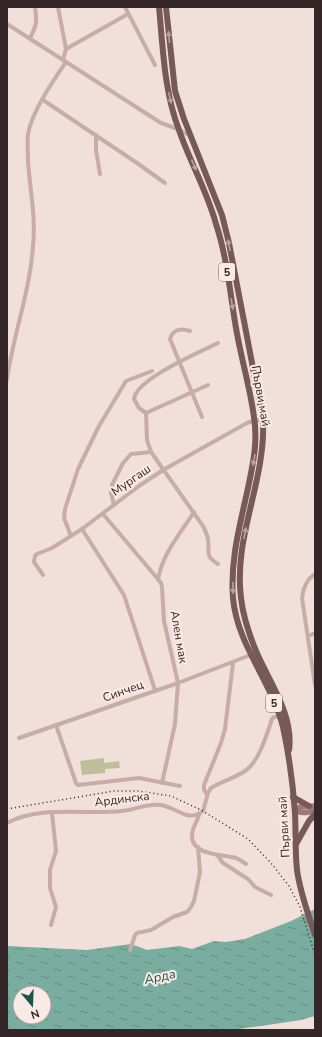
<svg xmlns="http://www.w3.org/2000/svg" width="322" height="1037" font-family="'Nunito Sans',sans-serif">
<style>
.green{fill:#bebf9a}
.water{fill:url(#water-ripples);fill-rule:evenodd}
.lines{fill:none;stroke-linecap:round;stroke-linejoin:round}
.minor{stroke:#c8aca6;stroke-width:4}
.secondary{stroke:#9c7a77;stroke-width:5.5}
.primary{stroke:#765958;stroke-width:6}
.rail{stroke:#352727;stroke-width:1.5;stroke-dasharray:1 3;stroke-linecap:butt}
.oneway{fill:#b8a29f}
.labels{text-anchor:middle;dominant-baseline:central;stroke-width:4;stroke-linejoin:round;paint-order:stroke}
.shield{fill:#f9eae6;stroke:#706260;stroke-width:1}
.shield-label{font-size:11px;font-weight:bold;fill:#352727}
.street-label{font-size:12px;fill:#352727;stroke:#f9eae6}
.water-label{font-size:13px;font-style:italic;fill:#1d5549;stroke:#f9eae6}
</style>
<defs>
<pattern id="water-ripples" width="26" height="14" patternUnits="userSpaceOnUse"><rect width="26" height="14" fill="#79ada0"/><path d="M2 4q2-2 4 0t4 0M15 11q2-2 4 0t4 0" fill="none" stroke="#648d82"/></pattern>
</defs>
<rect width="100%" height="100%" fill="#f1dfd9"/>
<path class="green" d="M104 758V763L119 761 120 768 105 769V773L82 775 80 761Z"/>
<path class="water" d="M315 909V1016L301 1020 233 1030H7V946L87 950 131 944 147 950 179 946 192 949 214 941 226 942 245 939 291 921ZM20 993H44V1017H20Z"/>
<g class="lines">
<g class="minor">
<path d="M58 7 66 49 63 60"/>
<path d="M125 7 155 65"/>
<path d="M7 24 161 123 175 128 191 136"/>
<path d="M30 38C37 25 37 21 35 7"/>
<path d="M66 49 128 14"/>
<path d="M43 100 137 163 165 183"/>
<path d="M96 135V150L100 174"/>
<path d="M190 331C181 328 173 329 170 339L202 417"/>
<path d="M7 380C13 335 30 292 33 246 36 218 30 190 28 161 28 152 27 143 28 134 32 111 53 81 66 62"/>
<path d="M146 413 147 440 151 452 203 526C205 530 207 534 208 539 210 552 204 556 218 564"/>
<path d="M146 413 139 408 134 399C136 379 200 352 218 343"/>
<path d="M146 413 208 385"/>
<path d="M114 505 111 493 112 485 123 463 131 454 151 452"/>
<path d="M103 514 152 572 161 583 162 587 164 621 178 683 175 724 162 783"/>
<path d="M82 529 124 595 155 690"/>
<path d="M71 536 64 518 65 509 78 469 99 426 126 381 152 371"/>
<path d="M315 574C307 579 303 589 302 598L315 685"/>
<path d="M43 575 34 562 35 556 37 554 52 548 82 529 139 486 163 470 247 423 253 421 263 420"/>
<path d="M158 580C162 554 180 534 194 512"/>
<path d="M308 636 315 633"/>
<path d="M56 725 76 783 78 785 139 778 180 786"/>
<path d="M19 738 178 683 253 654"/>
<path d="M207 794 204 790V785L221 743 225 729 233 663"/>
<path d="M199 815C197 821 192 829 192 835 191 856 223 854 236 858 239 859 243 862 246 864"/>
<path d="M7 823C40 805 85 815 122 811 135 810 147 803 161 805 178 808 188 823 203 811L208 793 211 788C222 781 235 778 245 771 259 762 267 734 272 719L274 717H280"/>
<path d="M218 856 223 863 248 879 255 887 271 895"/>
<path d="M51 925 56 907 50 888V870L56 851 52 813"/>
<path d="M130 950 135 935 137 933 151 930 173 917 187 912 191 907 194 901 200 872 198 847"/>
</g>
<g class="secondary">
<path d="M295 810C302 814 308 813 315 810"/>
<path d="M295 810 300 807 315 806"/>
</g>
<g class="primary">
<path d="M159 7C163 48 164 91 179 130 190 162 207 191 216 224 227 257 230 293 236 328 241 358 250 387 254 417 258 442 253 464 248 488 240 525 230 560 233 598 237 645 272 682 283 727 289 755 293 784 295 813 296 832 295 851 297 870 300 892 308 914 315 935"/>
<path d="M166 7 175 91 184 119 222 215 229 243 263 420C266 481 233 537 241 598 243 616 249 634 256 651 269 682 294 715 289 750"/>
<path d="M293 797 309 806"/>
<path d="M296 844 309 821 315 814"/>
</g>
<path class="rail" d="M7 809 114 791H138L171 796 203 811 248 839 271 863 289 886 300 907 315 955"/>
</g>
<defs><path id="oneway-solid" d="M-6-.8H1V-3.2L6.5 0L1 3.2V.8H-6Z"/></defs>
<g class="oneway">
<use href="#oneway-solid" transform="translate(169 37) rotate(-95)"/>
<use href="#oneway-solid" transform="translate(170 98) rotate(77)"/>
<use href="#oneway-solid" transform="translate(194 165) rotate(66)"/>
<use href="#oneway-solid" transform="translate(229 245) rotate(-102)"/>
<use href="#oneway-solid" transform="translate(232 304) rotate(80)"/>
<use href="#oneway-solid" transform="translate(254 460) rotate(101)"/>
<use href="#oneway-solid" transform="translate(245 533) rotate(-78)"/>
<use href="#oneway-solid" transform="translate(233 588) rotate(89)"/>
</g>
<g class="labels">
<g class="shield">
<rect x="219" y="263" width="16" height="18" rx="3"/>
<rect x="266" y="694" width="16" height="18" rx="3"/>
</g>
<g class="shield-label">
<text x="227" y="272">5</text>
<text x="274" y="703">5</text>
</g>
<g class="street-label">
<text transform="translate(261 396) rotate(80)">Първи май</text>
<text transform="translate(131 480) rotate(-35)">Мургаш</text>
<text transform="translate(179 637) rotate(80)">Ален мак</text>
<text transform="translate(123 691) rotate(-20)">Синчец</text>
<text transform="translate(122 799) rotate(-7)">Ардинска</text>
<text transform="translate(284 827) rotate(-93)">Първи май</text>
</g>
<g class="water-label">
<text transform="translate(160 977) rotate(-12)">Арда</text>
</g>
</g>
<rect width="322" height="1037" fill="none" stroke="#352727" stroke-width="16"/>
<g transform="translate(32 1005) rotate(161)"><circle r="19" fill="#f9eae6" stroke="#ab9c9a"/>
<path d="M0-3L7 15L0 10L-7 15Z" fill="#1d5549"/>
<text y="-6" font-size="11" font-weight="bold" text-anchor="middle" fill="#352727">N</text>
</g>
</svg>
